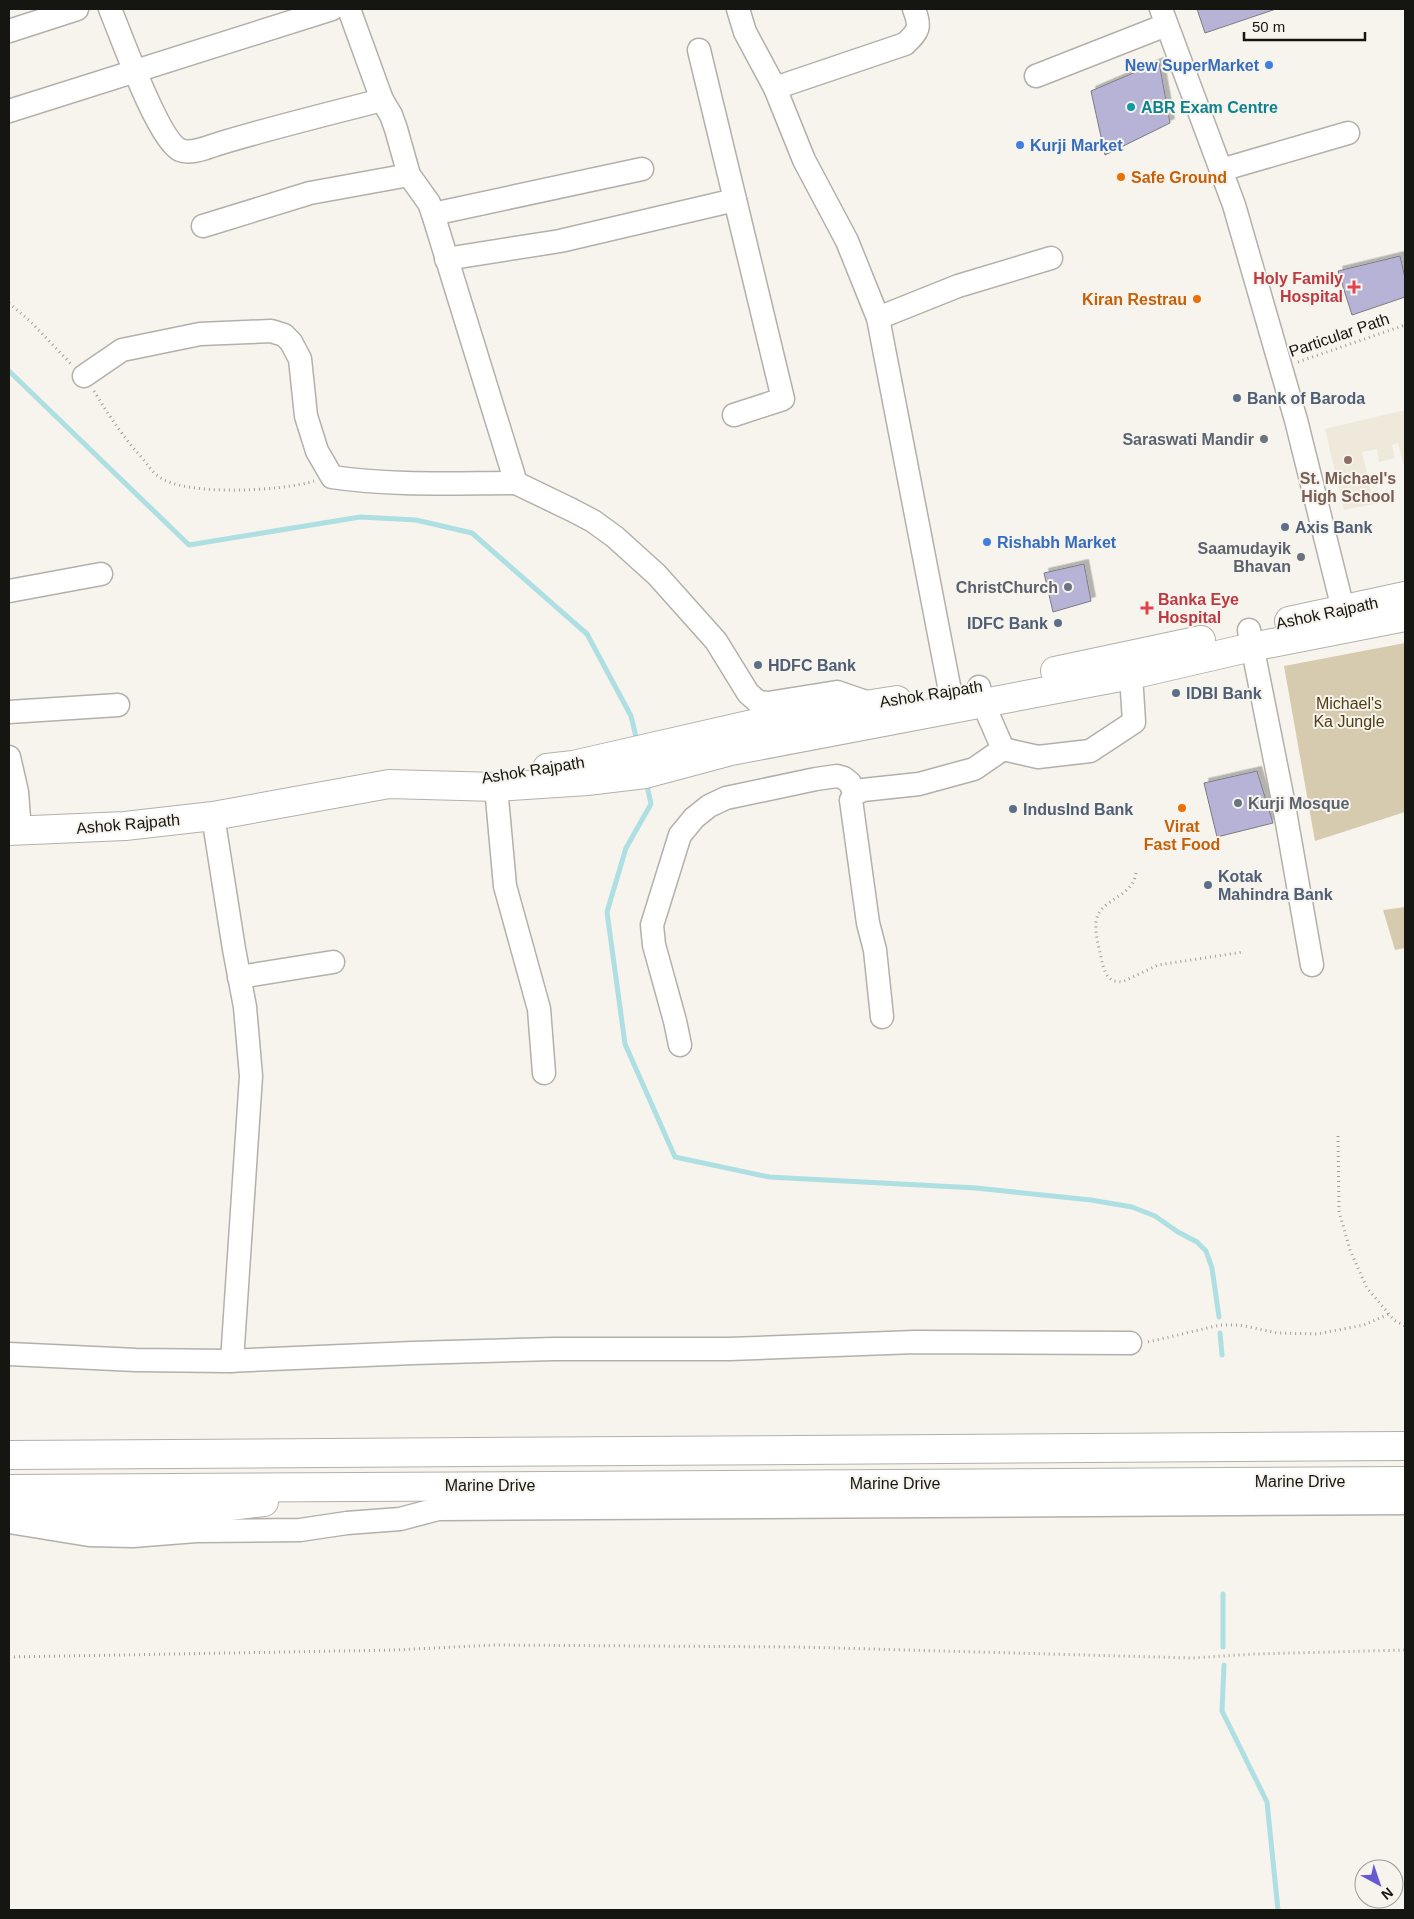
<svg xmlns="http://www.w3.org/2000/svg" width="1414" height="1919" font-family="Helvetica,sans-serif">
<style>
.built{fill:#eee9db}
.green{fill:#d6cbae}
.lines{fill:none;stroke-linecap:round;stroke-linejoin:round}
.stream{stroke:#aedfe2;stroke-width:5}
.building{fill:#b7b3d7;stroke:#7c7b81;filter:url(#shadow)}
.minor-casing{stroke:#b3b0aa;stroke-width:25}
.major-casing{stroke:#b3b0aa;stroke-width:30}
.highway-casing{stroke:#b3b0aa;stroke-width:30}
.path{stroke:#a09e9a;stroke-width:3;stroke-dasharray:1 4;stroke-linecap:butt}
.minor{stroke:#fff;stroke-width:22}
.major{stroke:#fff;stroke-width:28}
.highway{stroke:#fff;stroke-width:28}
.shop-dot{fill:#3f7fe0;stroke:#f7f4ee;stroke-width:2}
.culture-dot{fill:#0f9aa8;stroke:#f7f4ee;stroke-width:2}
.food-dot{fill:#e8710a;stroke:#f7f4ee;stroke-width:2}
.health-dot{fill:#e0444e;stroke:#f7f4ee;stroke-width:2}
.service-dot{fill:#5c6f8a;stroke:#f7f4ee;stroke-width:2}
.worship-dot{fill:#6b7280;stroke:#f7f4ee;stroke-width:2}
.education-dot{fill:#8d6e63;stroke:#f7f4ee;stroke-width:2}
.labels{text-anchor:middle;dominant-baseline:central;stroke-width:4;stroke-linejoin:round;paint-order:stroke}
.shop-label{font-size:16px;font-weight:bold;fill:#366cbe;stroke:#f7f4ee;text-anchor:start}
.culture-label{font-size:16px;font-weight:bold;fill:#0d838f;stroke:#f7f4ee;text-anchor:start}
.food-label{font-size:16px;font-weight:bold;fill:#c56008;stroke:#f7f4ee;text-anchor:start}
.health-label{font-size:16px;font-weight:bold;fill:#be3a42;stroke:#f7f4ee;text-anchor:end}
.street-label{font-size:16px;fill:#151512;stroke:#f7f4ee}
.service-label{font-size:16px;font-weight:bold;fill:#4e5e75;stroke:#f7f4ee;text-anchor:start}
.worship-label{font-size:16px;font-weight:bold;fill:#5b616d;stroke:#f7f4ee;text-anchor:end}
.education-label{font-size:16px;font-weight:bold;fill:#785e54;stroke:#f7f4ee}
.park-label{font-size:16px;fill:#4e3e11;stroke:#f7f4ee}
</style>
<defs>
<filter id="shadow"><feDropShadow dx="4.5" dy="-4.5" stdDeviation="0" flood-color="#0004"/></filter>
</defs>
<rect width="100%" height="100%" fill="#f7f4ee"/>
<path class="built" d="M1405 410V470L1398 443 1392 445 1395 458 1379 462 1377 449 1362 452 1374 504 1344 510 1325 429Z"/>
<g class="green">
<path d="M1405 643V812L1315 841 1284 666Z"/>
<path d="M1405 907V948L1395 950 1383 910Z"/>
</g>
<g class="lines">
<g class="stream">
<path d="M9 371 189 545 360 517 416 520 472 533 587 634 631 716 637 741"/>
<path d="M646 781 651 804 626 848 607 912 625 1044 675 1157 769 1177 976 1188 1091 1200 1132 1207 1155 1216 1178 1232 1197 1242 1206 1251 1212 1268 1219 1317"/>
<path d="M1220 1333 1222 1355"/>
<path d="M1223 1594V1647"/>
<path d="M1224 1665 1222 1711 1267 1802 1278 1910"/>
</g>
</g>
<g class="building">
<path d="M1197 9H1276L1205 33Z"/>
<path d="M1159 62 1170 123 1105 155 1091 91Z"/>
<path d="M1400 256 1405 278V297L1352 315 1338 271Z"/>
<path d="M1084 564 1091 601 1053 612 1044 573Z"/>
<path d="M1257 771 1273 823 1217 837 1204 783Z"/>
</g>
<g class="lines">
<defs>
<g id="minor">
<path d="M110 9C121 35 158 140 180 150 192 155 210 146 221 143 274 127 328 114 382 100"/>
<path d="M349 9 382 100 391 115 396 129 409 175 429 203 433 214 516 483 572 510 593 521 615 537 657 575 716 641 748 693 758 702 768 703 837 692 872 704"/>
<path d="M738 9 745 32 775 88 804 160 847 241 878 318 950 691"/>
<path d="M1161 9 1234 205 1296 420 1347 625"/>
<path d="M9 31 77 9"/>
<path d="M699 50 783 399 734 415"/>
<path d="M1036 76 1166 25"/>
<path d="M775 88 905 44C919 31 921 27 914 9"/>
<path d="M9 111 332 9"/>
<path d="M1221 170 1348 133"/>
<path d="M433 214 642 169"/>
<path d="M203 226 310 193 409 175"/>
<path d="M446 259 560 241 735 200"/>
<path d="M878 318 958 286 1051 258"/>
<path d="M84 376 122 350 200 334 271 331 284 335 291 342 300 359 306 416 317 451 332 477C392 486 455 483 516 483"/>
<path d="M9 591 101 574"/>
<path d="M1249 630 1283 800 1312 965"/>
<path d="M979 687 983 703 1003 749 1038 757 1090 751 1134 722 1131 675"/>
<path d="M9 712 118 705"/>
<path d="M9 757 17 792 20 831"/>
<path d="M496 787 505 886 539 1009 544 1073"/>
<path d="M213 816 234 949 245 1007 251 1076 232 1361"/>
<path d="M239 977 333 962"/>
<path d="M882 1017 875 950 868 923 851 800 855 794 863 790 919 784 974 769 1003 749"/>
<path d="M680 1045 675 1021 654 945 652 925 680 835 694 818 709 806 726 798 816 779 837 776 844 778 850 783 855 794"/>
<path d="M9 1354 136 1360 227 1361 413 1353 554 1349H729L915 1342 1130 1343"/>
<path d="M9 1522 89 1535 133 1536 196 1531 300 1530 347 1523 400 1519 438 1509 1405 1503"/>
</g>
<g id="major">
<path d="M1289 621 1405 596"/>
<path d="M1055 671 1201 640"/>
<path d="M547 768 573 765 770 720 897 700"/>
<path d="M9 831 125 826 213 816 389 784 496 787 587 781 645 774 731 751 1131 675 1252 647 1405 617"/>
</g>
<g id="highway">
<path d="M9 1455 1405 1446"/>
<path d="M9 1489 1405 1481"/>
<path d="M9 1506 60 1513 118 1515 189 1511 264 1502"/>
</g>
</defs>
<use href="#minor" class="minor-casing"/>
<use href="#major" class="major-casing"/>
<use href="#highway" class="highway-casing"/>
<g class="path">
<path d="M9 303 31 322 71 364"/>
<path d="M1298 362 1405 325"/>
<path d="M94 391C109 416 124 438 143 459 148 465 152 472 158 476 183 497 284 491 314 481"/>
<path d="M1136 873C1132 899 1099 898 1096 922 1095 932 1098 944 1100 953 1103 964 1103 974 1113 981L1122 982 1158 965 1243 952"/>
<path d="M1338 1136 1339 1211 1350 1250 1367 1288 1394 1320 1405 1326"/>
<path d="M1148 1342 1220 1325H1240L1277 1333 1317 1334 1364 1325 1389 1314"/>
<path d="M9 1657 395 1650 494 1645 799 1647 1192 1658 1255 1654 1405 1650"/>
</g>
<use href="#minor" class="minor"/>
<use href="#major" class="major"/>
<use href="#highway" class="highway"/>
</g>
<g class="shop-dot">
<circle cx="1269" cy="65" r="5"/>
<circle cx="1020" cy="145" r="5"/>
<circle cx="987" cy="542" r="5"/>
</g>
<circle class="culture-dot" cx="1131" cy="107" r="5"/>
<g class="food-dot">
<circle cx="1121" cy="177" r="5"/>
<circle cx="1197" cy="299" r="5"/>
<circle cx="1182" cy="808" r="5"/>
</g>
<g class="health-dot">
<path d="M1351.5 279.5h5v5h5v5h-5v5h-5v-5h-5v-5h5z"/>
<path d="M1144.5 600.5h5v5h5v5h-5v5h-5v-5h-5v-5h5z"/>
</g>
<g class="service-dot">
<circle cx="1237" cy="398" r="5"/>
<circle cx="1285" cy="527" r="5"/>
<circle cx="1058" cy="623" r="5"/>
<circle cx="758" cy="665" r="5"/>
<circle cx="1176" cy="693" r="5"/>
<circle cx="1013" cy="809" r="5"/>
<circle cx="1208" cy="885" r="5"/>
</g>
<g class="worship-dot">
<circle cx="1264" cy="439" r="5"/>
<circle cx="1301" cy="557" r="5"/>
<circle cx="1068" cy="587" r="5"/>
<circle cx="1238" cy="803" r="5"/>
</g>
<circle class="education-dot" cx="1348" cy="460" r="5"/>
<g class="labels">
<g class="shop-label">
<text x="1259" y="65" text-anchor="end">New SuperMarket</text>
<text x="1030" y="145">Kurji Market</text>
<text x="997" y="542">Rishabh Market</text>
</g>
<g class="culture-label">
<text x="1141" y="107">ABR Exam Centre</text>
</g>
<g class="food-label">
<text x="1131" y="177">Safe Ground</text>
<text x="1187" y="299" text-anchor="end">Kiran Restrau</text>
<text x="1182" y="826" text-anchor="middle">Virat<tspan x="1182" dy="18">Fast Food</tspan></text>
</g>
<g class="health-label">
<text x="1343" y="278">Holy Family<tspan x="1343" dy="18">Hospital</tspan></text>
<text x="1158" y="599" text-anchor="start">Banka Eye<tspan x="1158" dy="18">Hospital</tspan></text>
</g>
<g class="street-label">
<text transform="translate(1339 335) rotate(-19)">Particular Path</text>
<text transform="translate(1327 613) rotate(-12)">Ashok Rajpath</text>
<text transform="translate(931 694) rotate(-9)">Ashok Rajpath</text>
<text transform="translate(533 770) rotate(-9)">Ashok Rajpath</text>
<text transform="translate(128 824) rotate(-5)">Ashok Rajpath</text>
<text x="1300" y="1481">Marine Drive</text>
<text x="895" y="1483">Marine Drive</text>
<text x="490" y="1485">Marine Drive</text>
</g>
<g class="service-label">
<text x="1247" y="398">Bank of Baroda</text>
<text x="1295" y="527">Axis Bank</text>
<text x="1048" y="623" text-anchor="end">IDFC Bank</text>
<text x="768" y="665">HDFC Bank</text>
<text x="1186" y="693">IDBI Bank</text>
<text x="1023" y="809">IndusInd Bank</text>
<text x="1218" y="876">Kotak<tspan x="1218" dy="18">Mahindra Bank</tspan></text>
</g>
<g class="worship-label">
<text x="1254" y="439">Saraswati Mandir</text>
<text x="1291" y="548">Saamudayik<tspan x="1291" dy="18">Bhavan</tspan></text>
<text x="1058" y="587">ChristChurch</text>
<text x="1248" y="803" text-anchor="start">Kurji Mosque</text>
</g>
<g class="education-label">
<text x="1348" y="478">St. Michael's<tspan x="1348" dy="18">High School</tspan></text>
</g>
<g class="park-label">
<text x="1349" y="703">Michael's<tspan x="1349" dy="18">Ka Jungle</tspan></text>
</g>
</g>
<rect width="1414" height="1919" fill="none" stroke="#151512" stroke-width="20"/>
<g transform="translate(1379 1884) rotate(140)"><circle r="24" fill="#f7f4ee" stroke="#9d9b96"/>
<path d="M0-4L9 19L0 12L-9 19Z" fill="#6659d2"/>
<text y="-8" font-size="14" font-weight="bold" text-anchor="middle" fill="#151512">N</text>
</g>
<path d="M1244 32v8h121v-8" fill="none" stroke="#151512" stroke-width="2.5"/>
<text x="1252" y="32" font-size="15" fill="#151512" stroke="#f7f4ee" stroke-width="4" paint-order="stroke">50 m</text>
</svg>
